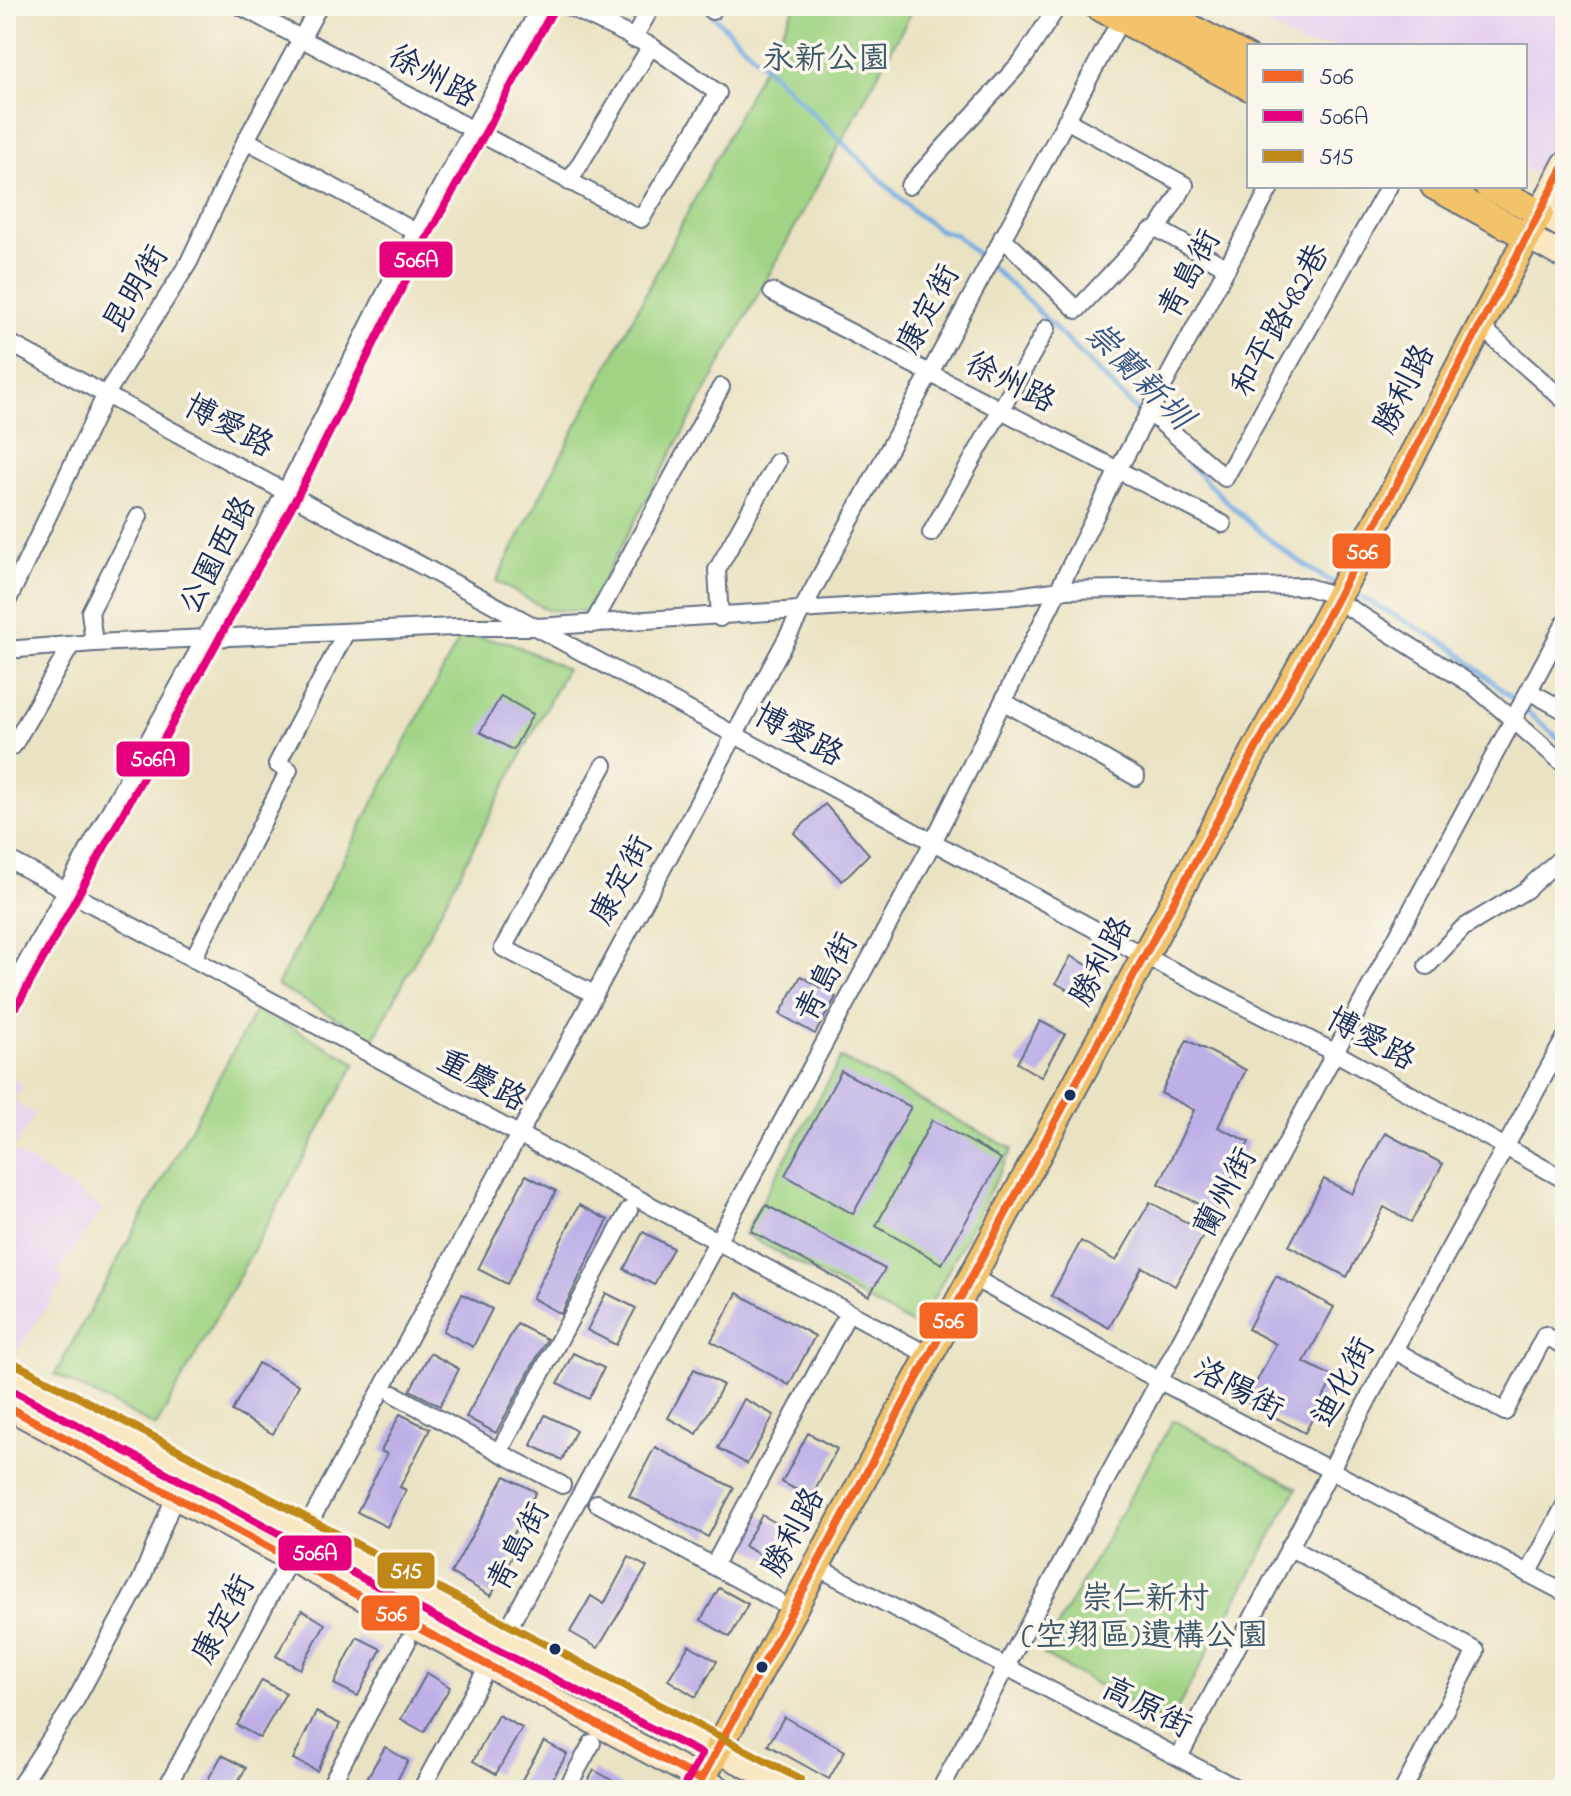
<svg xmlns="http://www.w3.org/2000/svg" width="1571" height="1796" font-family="'Indie Flower','LXGW WenKai TC',sans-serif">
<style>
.built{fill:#e6d2f0}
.green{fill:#a0d484;stroke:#5e8271;stroke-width:2}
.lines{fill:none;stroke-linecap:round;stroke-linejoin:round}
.stream{stroke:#74abe3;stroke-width:5}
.building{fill:#beb0e7}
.street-casing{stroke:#636e81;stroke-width:20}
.secondary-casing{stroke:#636e81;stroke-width:28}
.primary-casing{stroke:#636e81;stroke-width:30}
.street{stroke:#fff;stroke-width:16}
.secondary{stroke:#fae7c3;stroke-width:24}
.primary{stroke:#f2c36a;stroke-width:26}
.bus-1-casing{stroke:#fbf7ec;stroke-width:14}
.bus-2-casing{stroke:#fbf7ec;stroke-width:14}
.bus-3-casing{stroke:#fbf7ec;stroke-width:14}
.bus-1{stroke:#f26522;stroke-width:8}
.bus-2{stroke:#e5007d;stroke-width:8}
.bus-3{stroke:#c08818;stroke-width:8}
.bus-dot{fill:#1b2f5e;stroke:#fbf7ec;stroke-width:3}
.labels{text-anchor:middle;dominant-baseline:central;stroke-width:7;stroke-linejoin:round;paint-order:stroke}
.park-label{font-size:32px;fill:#3c5868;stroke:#fbf7ec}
.street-label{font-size:32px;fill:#1b2f5e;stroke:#fbf7ec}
.water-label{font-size:34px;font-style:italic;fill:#365486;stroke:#fbf7ec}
.line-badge{stroke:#fbf7ec;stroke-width:3}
.badge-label{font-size:22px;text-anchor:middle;font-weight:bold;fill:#fff}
</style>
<rect width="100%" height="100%" fill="#fbf7ec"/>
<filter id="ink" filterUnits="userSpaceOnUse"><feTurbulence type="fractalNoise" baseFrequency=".0125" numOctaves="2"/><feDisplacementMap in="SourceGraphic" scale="16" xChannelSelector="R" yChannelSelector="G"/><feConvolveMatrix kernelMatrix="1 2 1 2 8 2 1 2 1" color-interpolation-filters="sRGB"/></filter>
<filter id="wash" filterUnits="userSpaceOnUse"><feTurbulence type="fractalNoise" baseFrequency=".006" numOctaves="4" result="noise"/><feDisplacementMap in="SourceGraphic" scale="32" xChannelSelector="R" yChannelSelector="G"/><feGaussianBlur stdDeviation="1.8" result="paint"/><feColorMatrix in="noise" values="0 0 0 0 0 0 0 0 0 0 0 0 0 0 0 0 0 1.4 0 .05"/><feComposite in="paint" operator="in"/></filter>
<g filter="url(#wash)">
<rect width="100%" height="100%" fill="#eae3c3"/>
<g class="built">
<path d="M1232 6H1565V130L1540 176 1525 168V46H1305Z"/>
<path d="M6 1073 21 1084 14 1102 34 1114 13 1151 102 1209 57 1273 65 1280 13 1356 6 1352Z"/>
</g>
<g class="green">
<path d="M795 6H915L586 611 547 610 496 581Z"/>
<path d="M461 636 509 642 566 669 374 1039 277 986Z"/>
<path d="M257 1008 356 1063 156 1427 55 1374Z"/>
<path d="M841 1058 1012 1149 918 1328 744 1234Z"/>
<path d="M1173 1420 1297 1488 1169 1724 1042 1654Z"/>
</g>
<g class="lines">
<g class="stream">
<path d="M703 6 914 212 939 230 956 235 1023 296 1142 416"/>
<path d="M1149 423C1207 482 1261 543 1334 583"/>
<path d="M1350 591 1452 647 1565 744"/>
</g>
</g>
<g id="blocks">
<g class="building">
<path d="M501 696 533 714 513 750 480 732Z"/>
<path d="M825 804 869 854 842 881 794 833Z"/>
<path d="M1071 956 1099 972 1084 999 1056 983Z"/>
<path d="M801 976 836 997 815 1034 780 1014Z"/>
<path d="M1040 1021 1065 1034 1041 1077 1017 1063Z"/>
<path d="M1187 1040 1246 1070 1218 1127 1249 1142 1215 1212 1159 1184 1194 1110 1161 1093Z"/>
<path d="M841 1071 911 1107 853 1214 785 1175Z"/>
<path d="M932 1120 1001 1159 942 1264 876 1226Z"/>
<path d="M1385 1133 1443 1164 1411 1222 1384 1207 1347 1277 1289 1246 1324 1179 1352 1194Z"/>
<path d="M526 1175 556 1191 507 1284 478 1269Z"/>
<path d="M1150 1202 1205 1233 1175 1286 1142 1267 1109 1328 1051 1296 1081 1241 1116 1261Z"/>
<path d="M579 1205 608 1220 561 1314 532 1298Z"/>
<path d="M766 1205 885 1269 869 1296 751 1231Z"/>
<path d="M643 1232 673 1248 654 1285 624 1269Z"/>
<path d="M1276 1276 1334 1307 1304 1362 1334 1377 1305 1433 1246 1402 1276 1344 1248 1329Z"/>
<path d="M606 1293 636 1308 616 1345 587 1330Z"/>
<path d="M737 1293 815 1336 789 1385 711 1341Z"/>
<path d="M462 1294 492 1309 473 1347 443 1331Z"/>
<path d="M517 1324 547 1339 496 1433 466 1417Z"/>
<path d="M430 1353 459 1369 440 1406 410 1390Z"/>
<path d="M573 1353 604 1368 589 1399 558 1383Z"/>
<path d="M258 1363 299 1385 273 1434 232 1411Z"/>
<path d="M694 1369 723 1385 697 1434 668 1418Z"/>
<path d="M744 1399 774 1415 747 1464 718 1448Z"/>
<path d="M400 1414 430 1429 400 1487 406 1490 387 1527 357 1512 387 1454 381 1451Z"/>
<path d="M545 1415 576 1430 562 1460 531 1445Z"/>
<path d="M808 1433 837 1449 811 1498 782 1482Z"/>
<path d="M655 1447 734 1488 708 1537 629 1496Z"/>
<path d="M505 1476 536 1492 510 1541 518 1546 491 1596 451 1573Z"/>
<path d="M762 1515 790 1531 773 1562 744 1546Z"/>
<path d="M629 1557 647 1567 598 1648 570 1632 591 1596 604 1604Z"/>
<path d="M719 1588 748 1604 730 1637 701 1620Z"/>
<path d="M302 1610 325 1624 300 1669 276 1656Z"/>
<path d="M357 1637 381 1649 358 1696 334 1684Z"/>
<path d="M689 1645 717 1661 696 1697 668 1680Z"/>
<path d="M427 1673 450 1687 424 1732 401 1719Z"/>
<path d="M262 1680 286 1693 260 1738 237 1725Z"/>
<path d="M316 1712 340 1724 317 1771 293 1759Z"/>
<path d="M498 1715 522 1728 496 1774 473 1761Z"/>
<path d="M784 1717 845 1751 829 1779 768 1745Z"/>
<path d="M544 1741 567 1754 546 1790H516Z"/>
<path d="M385 1747 408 1761 391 1790H360Z"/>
<path d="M222 1755 246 1768 233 1790H202Z"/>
<path d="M594 1770 629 1790H583Z"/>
</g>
</g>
</g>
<g filter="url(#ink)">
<use href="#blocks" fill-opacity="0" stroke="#636e81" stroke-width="2"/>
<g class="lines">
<defs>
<g id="street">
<path d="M240 6 641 219 718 93 651 46 568 6"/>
<path d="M712 11 715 6"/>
<path d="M633 39 652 6"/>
<path d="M1066 120 1185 185 1158 229 1227 268"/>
<path d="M246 140 416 232"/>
<path d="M569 182 651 46"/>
<path d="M909 186 1022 61 1058 6"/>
<path d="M1002 237 1077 310 1151 231"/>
<path d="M772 292 1223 524"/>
<path d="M1479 325 1565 401"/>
<path d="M6 341 1144 956 1334 1052 1565 1180"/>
<path d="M1149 412 1225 478 1389 186"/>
<path d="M931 533 1047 328"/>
<path d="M6 604 106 394 189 262 246 140 319 6"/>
<path d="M720 618 717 570 777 462"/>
<path d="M593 624 721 387"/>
<path d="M94 643 90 612 139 516"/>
<path d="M6 650 94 643 454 627H537L1017 596 1061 590 1304 586 1324 592 1474 686 1565 765"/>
<path d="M1529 691 1565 711"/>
<path d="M1006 703 1136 777"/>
<path d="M13 746 70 647"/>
<path d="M6 858 930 1356"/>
<path d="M193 959 289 770 277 764 345 634"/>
<path d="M1427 966 1463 928 1526 890 1565 854"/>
<path d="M594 994 503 948 604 765"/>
<path d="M6 1000 286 491 416 232 541 6"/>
<path d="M972 1277 1158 1380 1565 1593"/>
<path d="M1394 1350 1505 1412 1545 1335 1565 1347"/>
<path d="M394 1394 499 1452"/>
<path d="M562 1485 499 1452 629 1210"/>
<path d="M597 1503 778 1601"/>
<path d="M1289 1547 1476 1651 1403 1790"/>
<path d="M714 1565 843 1323"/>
<path d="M815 1566 1240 1790"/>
<path d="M1528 1574 1565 1505"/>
<path d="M1179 1757 1394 1350 1565 1038"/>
<path d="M169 1783 1128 6"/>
<path d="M17 1790 73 1705 141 1580 175 1496"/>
<path d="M328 1790 407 1642"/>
<path d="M421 1790 933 842 1118 470 1271 186"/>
<path d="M566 1790 592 1743"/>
<path d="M940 1790 1565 623"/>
</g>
<g id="secondary">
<path d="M1565 164 1540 213 1565 227"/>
<path d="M1528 237 1565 257"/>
<path d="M6 1373 482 1628 794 1790"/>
<path d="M6 1406 721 1790"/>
</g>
<g id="primary">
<path d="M1097 6 1249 87"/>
<path d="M1150 6 1249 59"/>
<path d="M1434 186 1528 237"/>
<path d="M696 1790 1336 600 1540 213 1488 186"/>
</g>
</defs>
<use href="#street" class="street-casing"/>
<use href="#secondary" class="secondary-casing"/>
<use href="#primary" class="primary-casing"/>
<use href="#street" class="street"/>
<use href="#secondary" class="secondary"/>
<use href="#primary" class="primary"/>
<defs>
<path id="bus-1" d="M6 1406 701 1780 1336 600 1565 164"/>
<g id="bus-2">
<path d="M17 1006 297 497 427 238 552 12"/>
<path d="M6 1387 476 1639 702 1754 685 1784"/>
</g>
<path id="bus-3" d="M12 1362 800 1779"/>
</defs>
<use href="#bus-1" class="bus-1-casing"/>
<use href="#bus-2" class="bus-2-casing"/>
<use href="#bus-3" class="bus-3-casing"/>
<use href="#bus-1" class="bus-1"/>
<use href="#bus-2" class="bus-2"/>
<use href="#bus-3" class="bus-3"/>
</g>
</g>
<g class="bus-dot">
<circle cx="1070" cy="1095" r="7"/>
<circle cx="555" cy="1649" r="7"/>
<circle cx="762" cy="1667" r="7"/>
</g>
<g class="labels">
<g class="park-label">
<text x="826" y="60">永新公園</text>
<text x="1145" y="1600">崇仁新村<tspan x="1145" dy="37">(空翔區)遺構公園</tspan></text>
</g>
<g class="street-label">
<text transform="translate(432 78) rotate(29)">徐州路</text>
<text transform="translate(1191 275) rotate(-62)">青島街</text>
<text transform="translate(137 290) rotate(-59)">昆明街</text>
<text transform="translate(930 310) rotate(-62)">康定街</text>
<text transform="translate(1282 321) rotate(-61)">和平路482巷</text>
<text transform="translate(1010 384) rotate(27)">徐州路</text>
<text transform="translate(1406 390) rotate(-63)">勝利路</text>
<text transform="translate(228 428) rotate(28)">博愛路</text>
<text transform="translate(219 556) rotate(-62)">公園西路</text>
<text transform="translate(798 737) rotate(28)">博愛路</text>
<text transform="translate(623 881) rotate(-62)">康定街</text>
<text transform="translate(1103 962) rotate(-62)">勝利路</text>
<text transform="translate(828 978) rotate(-62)">青島街</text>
<text transform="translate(1370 1041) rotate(28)">博愛路</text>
<text transform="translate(481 1082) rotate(28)">重慶路</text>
<text transform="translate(1227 1193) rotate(-62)">蘭州街</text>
<text transform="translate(1345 1383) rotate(-62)">迪化街</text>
<text transform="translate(1238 1391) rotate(28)">洛陽街</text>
<text transform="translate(795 1533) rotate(-62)">勝利路</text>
<text transform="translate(520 1548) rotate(-62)">青島街</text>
<text transform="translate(225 1620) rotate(-62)">康定街</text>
<text transform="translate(1146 1709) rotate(27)">高原街</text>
</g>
<g class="water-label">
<text transform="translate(1137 377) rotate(45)">崇蘭新圳</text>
</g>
</g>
<g class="line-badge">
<rect x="378" y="240" width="76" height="39" rx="8" fill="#e5007d"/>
<rect x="1331" y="532" width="61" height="38" rx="8" fill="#f26522"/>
<rect x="115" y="740" width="76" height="38" rx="8" fill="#e5007d"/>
<rect x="918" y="1301" width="61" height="39" rx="8" fill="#f26522"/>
<rect x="277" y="1534" width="76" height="38" rx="8" fill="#e5007d"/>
<rect x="376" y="1551" width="60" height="39" rx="8" fill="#c08818"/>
<rect x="360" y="1594" width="61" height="38" rx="8" fill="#f26522"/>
</g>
<g class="badge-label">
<text x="416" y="267">506A</text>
<text x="1362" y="559">506</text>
<text x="153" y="766">506A</text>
<text x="948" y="1328">506</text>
<text x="315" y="1560">506A</text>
<text x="406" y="1578">515</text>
<text x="391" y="1621">506</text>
</g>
<rect width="1571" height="1796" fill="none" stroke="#fbf7ec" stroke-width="32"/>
<rect x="1247" y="44" width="280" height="144" fill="#fbf7ec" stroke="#a1a7b3" stroke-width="2"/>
<rect x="1263" y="70" width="40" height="12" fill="#f26522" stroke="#a1a7b3" stroke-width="2"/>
<text x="1319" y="84" font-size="24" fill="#1b2f5e">506</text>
<rect x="1263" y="110" width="40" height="12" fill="#e5007d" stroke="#a1a7b3" stroke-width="2"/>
<text x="1319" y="124" font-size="24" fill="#1b2f5e">506A</text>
<rect x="1263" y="150" width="40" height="12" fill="#c08818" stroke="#a1a7b3" stroke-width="2"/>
<text x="1319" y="164" font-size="24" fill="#1b2f5e">515</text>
</svg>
